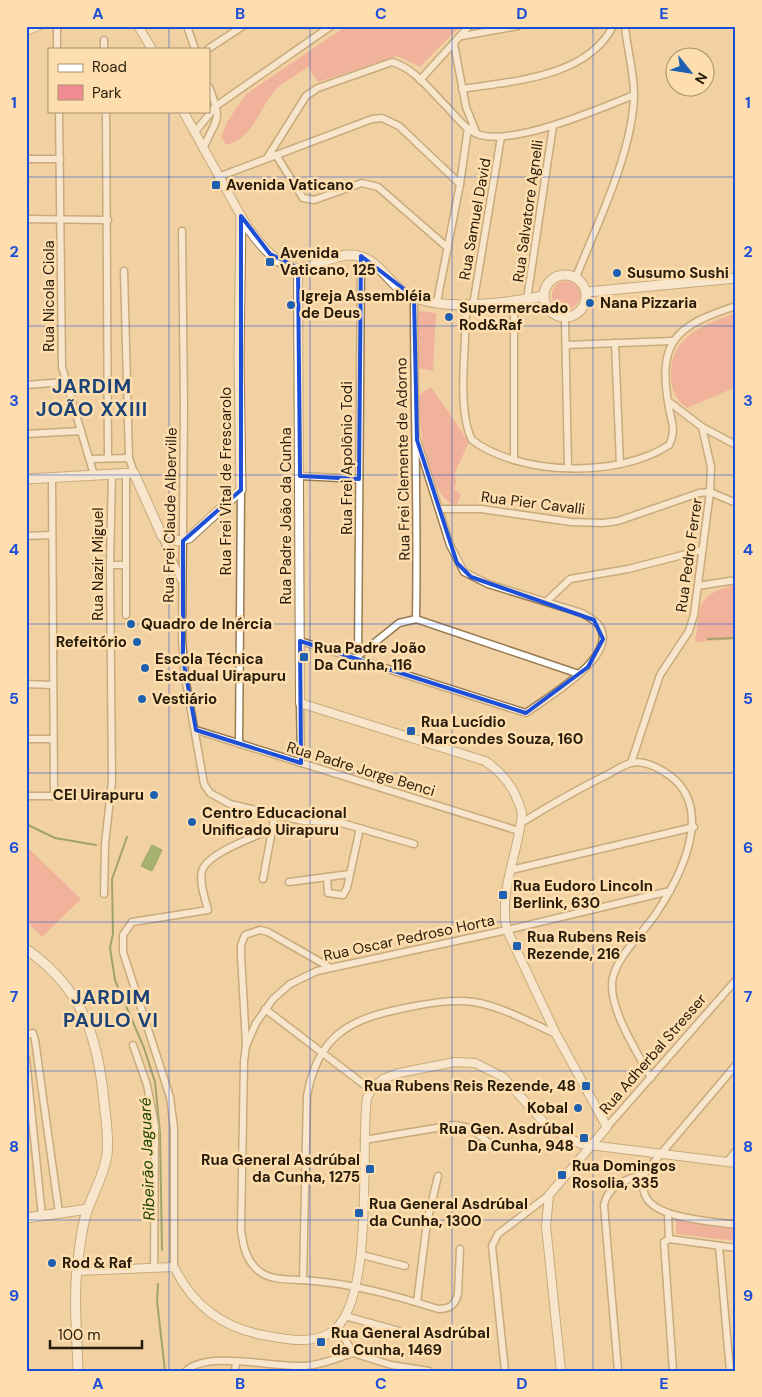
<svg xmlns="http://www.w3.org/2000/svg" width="762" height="1397" font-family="'DM Sans',sans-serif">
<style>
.green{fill:#ef8d93}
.water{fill:#4f8c2f;stroke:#436a24}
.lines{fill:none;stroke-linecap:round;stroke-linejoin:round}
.stream{stroke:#436a24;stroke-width:2}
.minor-casing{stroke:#987b4f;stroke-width:9}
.tertiary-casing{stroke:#987b4f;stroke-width:10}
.secondary-casing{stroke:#987b4f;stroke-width:11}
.minor{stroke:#fff;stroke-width:6}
.tertiary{stroke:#fff;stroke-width:8}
.secondary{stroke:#fff;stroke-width:9}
.marked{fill:none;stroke:#1d4ed8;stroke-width:4;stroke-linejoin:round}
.grid{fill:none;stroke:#1d4ed8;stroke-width:1;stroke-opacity:0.55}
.poi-dot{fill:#1f5fb0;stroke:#fedeaf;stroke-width:2}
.labels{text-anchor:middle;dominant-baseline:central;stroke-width:5;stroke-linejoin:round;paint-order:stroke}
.poi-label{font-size:15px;font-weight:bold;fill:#271c0a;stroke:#fedeaf;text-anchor:start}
.street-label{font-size:15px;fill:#271c0a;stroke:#fedeaf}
.water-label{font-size:16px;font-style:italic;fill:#1a4200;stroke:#fedeaf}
.district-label{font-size:20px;font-weight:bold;letter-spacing:1px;fill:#1b4377;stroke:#fedeaf}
.neatline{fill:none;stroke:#1d4ed8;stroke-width:2}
.grid-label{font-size:16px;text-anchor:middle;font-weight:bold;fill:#1d4ed8}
</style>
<rect width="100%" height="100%" fill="#f1d1a3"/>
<g class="green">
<path d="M342 26H460L420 67 397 56 318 82 308 67C297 75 281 83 273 93 257 113 253 138 226 145L221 137 227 122 246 94 342 29Z"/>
<circle cx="566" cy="295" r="14"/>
<path d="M418 311 436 313 433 371 418 368Z"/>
<path d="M736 313V387L687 408C675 398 671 390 671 375 670 336 705 324 736 313Z"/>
<path d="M431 387 469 442 454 475 457 480 454 489 461 495 456 506C428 497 417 421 419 395Z"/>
<path d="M734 585 736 639 695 642C701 605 695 596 734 585Z"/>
<path d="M26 846 81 899 42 937 26 920Z"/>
<path d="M676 1217 736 1226V1241L676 1234Z"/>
</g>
<path class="water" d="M152 845 162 850 152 871 141 866Z"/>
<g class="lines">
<g class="stream">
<path d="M708 639 736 638"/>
<path d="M26 824 55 838 96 845"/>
<path d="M127 837 112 879 113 934 110 948 115 980 144 1048 155 1082 160 1133 162 1250"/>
<path d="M158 1284 157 1301 165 1371"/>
</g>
<defs>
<g id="minor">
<path d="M57 26V49"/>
<path d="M187 26 195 49"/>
<path d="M462 36 518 26"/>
<path d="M104 40V49"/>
<path d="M454 44 466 107 476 132"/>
<path d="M208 49 243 26"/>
<path d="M420 80 469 26"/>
<path d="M462 89C511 81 587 78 613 26"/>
<path d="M59 111 62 367 94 475"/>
<path d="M106 111 108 458"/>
<path d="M194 133 216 106 331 26"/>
<path d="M203 149C217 116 223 123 209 87"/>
<path d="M276 155 303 198 314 200 362 183 378 187 448 248"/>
<path d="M267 158 306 96 318 88 392 62C414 68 430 90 445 105 455 115 466 131 480 135 516 145 599 109 634 95"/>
<path d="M26 159H60"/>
<path d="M218 177 372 119 382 118 399 126 460 184"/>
<path d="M26 219 108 220"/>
<path d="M182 231 184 406 182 640 185 677 204 784 210 793 230 804 303 821 338 822 414 844"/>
<path d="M124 271 129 458 134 473"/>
<path d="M576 277C597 224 633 152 634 95 634 72 627 49 625 26"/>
<path d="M414 297C414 405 418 512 416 619"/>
<path d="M527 299 553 126"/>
<path d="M514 301V460"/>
<path d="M437 302 460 184 468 128"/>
<path d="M466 304C467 341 456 409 472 440 520 476 619 478 669 445 676 432 672 422 669 408 657 342 674 326 736 306"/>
<path d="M473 305 501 137"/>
<path d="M565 318 568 468"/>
<path d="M615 343 620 464"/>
<path d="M566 345 672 341"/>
<path d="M26 385 65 382"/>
<path d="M668 401 702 427 736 445"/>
<path d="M26 434 81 431"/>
<path d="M90 459 129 458"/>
<path d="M126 474V615"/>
<path d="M300 476 359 479"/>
<path d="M52 478 54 796"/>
<path d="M440 509H481L571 522 603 523 618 521 699 493 710 492 736 503"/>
<path d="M26 536 51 535"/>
<path d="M162 536 181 580"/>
<path d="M110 565H126"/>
<path d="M698 586 736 580"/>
<path d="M547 601 570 579 628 569 702 550"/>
<path d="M300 641 526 713C546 698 618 657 600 627 596 620 588 617 582 613L488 584 464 572 450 545 417 440"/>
<path d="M358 656 399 623 416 619 579 674"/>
<path d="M358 660 361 256"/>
<path d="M26 684 52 685"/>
<path d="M300 703 301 763"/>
<path d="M196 730 519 831"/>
<path d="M26 739H52"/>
<path d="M239 744 241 490"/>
<path d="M631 763 660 675 689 631 694 615 710 492 711 467 702 427"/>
<path d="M26 796H111"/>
<path d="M521 823C549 806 577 789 607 775 614 771 623 765 631 763 644 760 659 768 669 775 716 809 680 878 655 915 642 934 619 954 613 977 606 1006 638 1053 651 1078"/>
<path d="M511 870 694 827"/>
<path d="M327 877 328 893 343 895 347 888 360 828"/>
<path d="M263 879 275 814"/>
<path d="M289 882 350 874"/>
<path d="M104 894 105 844 112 781 110 565 112 474"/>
<path d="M265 1009 371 1090"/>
<path d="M26 1035 33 1033 35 1040 59 1213"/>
<path d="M246 1044 241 955V945L245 935 260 930 268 932 329 967"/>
<path d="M133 1045 147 1085 155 1126 154 1267"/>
<path d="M26 1059 42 1216"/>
<path d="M736 1065 643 1175C643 1182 642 1191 646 1197 657 1219 713 1221 736 1225"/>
<path d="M607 1127 736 980"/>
<path d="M364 1140 454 1125 470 1128 493 1146"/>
<path d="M727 1162 736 1151"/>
<path d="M668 1214 669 1239"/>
<path d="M669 1239 664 1242 673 1371"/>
<path d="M669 1239 736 1248"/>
<path d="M719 1246 730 1371"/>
<path d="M460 1249 458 1294C455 1305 450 1309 438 1309 394 1295 350 1283 303 1280 289 1279 271 1281 259 1271 246 1261 243 1245 241 1230L244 1061 246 1046 256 1023 273 999 290 984 317 971 507 930 670 891"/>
<path d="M362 1255 405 1266"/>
<path d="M174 1267V1128L170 1097 123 952V935L132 922 208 910C205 899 199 882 202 871 207 853 255 837 272 829"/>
<path d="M303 1280 307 1096C318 1033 352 1018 410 1007 431 1003 453 999 474 1002 503 1007 529 1022 556 1034"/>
<path d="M417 1302 427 1222 438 1176"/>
<path d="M345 1316 399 1331"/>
<path d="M338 1327 353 1353"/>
<path d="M353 1353 391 1365 429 1371"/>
<path d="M186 1371C208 1350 274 1368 305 1366 322 1365 337 1358 353 1353"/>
<path d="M235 1371 236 1362"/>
<path d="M505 1371 492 1246 498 1234 549 1195"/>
<path d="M618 1371 604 1205C608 1185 626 1179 643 1175"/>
</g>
<g id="tertiary">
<path d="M138 26 152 49"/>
<path d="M26 31 38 26"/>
<path d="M183 111 241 216"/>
<path d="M298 268 300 703 485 761C504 773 516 791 522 813 519 852 498 891 507 930L556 1034 607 1127 549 1195 546 1226 561 1371"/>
<path d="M77 1271 174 1267C193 1305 221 1327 263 1335 285 1339 310 1345 330 1333 376 1306 360 1148 367 1098L371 1090 383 1079 399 1073 455 1062 475 1063 503 1077 548 1127 581 1144 736 1163"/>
</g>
<g id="secondary">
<path d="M241 217C252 235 279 273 303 268 322 264 342 250 362 257 379 262 390 284 405 293 439 313 507 303 544 296"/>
<circle cx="565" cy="296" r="21"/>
<path d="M587 292 736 278"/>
<path d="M26 479 134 473 162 536 178 541 189 538 241 490 239 357 241 216"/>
<path d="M26 949C82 988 98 1036 104 1102 106 1119 109 1137 107 1155 104 1174 95 1190 88 1208 82 1224 80 1244 78 1261 73 1296 77 1335 78 1371"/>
<path d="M26 1218 88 1209"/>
</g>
</defs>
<use href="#minor" class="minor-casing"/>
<use href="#tertiary" class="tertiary-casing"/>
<use href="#secondary" class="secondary-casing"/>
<use href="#minor" class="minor"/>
<use href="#tertiary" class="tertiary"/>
<use href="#secondary" class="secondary"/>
</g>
<path d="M0 0H762V1397H0ZM241 216 270 254 298 268 300 476 359 479 361 256 414 297 417 440 457 563 471 577 594 620 603 639 588 667 526 713 300 641 301 763 196 730 183 659V541L241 490Z" fill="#f1d1a3" fill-opacity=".55" fill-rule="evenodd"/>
<path class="marked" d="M241 216 270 254 298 268 300 476 359 479 361 256 414 297 417 440 457 563 471 577 594 620 603 639 588 667 526 713 300 641 301 763 196 730 183 659V541L241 490Z"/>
<path class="grid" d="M169 26V49M310 26V1371M452 26V1371M593 26V1371M169 111V1371M26 177H736M26 326H736M26 475H736M26 624H736M26 773H736M26 922H736M26 1071H736M26 1220H736"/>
<g class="poi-dot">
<rect x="211" y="180" width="10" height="10" rx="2.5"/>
<rect x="265" y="257" width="10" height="10" rx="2.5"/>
<circle cx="617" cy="273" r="5"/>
<circle cx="590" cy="303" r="5"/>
<circle cx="291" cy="305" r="5"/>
<circle cx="449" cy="317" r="5"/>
<circle cx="131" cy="624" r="5"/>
<circle cx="137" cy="642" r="5"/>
<rect x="299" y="652" width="10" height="10" rx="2.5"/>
<circle cx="145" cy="668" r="5"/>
<circle cx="142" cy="699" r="5"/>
<rect x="406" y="726" width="10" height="10" rx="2.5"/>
<circle cx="154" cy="795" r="5"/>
<circle cx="192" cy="822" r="5"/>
<rect x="498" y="890" width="10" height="10" rx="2.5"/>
<rect x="512" y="941" width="10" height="10" rx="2.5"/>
<rect x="581" y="1081" width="10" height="10" rx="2.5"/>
<circle cx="578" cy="1108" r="5"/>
<rect x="579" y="1133" width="10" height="10" rx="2.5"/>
<rect x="365" y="1164" width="10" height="10" rx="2.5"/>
<rect x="557" y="1170" width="10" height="10" rx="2.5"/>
<rect x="354" y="1208" width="10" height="10" rx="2.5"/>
<circle cx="52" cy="1263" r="5"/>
<rect x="316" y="1337" width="10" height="10" rx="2.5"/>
</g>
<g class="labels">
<g class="poi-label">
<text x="226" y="185">Avenida Vaticano</text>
<text x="280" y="253">Avenida<tspan x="280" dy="17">Vaticano, 125</tspan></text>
<text x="627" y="273">Susumo Sushi</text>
<text x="301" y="296">Igreja Assembléia<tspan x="301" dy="17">de Deus</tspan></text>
<text x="600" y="303">Nana Pizzaria</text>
<text x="459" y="308">Supermercado<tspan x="459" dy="17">Rod&amp;Raf</tspan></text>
<text x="141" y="624">Quadro de Inércia</text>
<text x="127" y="642" text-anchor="end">Refeitório</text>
<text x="314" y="648">Rua Padre João<tspan x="314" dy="17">Da Cunha, 116</tspan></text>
<text x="155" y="659">Escola Técnica<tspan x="155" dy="17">Estadual Uirapuru</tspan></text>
<text x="152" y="699">Vestiário</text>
<text x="421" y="722">Rua Lucídio<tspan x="421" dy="17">Marcondes Souza, 160</tspan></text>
<text x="144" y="795" text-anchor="end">CEI Uirapuru</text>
<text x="202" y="813">Centro Educacional<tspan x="202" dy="17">Unificado Uirapuru</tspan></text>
<text x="513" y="886">Rua Eudoro Lincoln<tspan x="513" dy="17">Berlink, 630</tspan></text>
<text x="527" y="937">Rua Rubens Reis<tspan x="527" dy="17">Rezende, 216</tspan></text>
<text x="576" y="1086" text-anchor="end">Rua Rubens Reis Rezende, 48</text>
<text x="568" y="1108" text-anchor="end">Kobal</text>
<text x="574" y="1129" text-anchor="end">Rua Gen. Asdrúbal<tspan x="574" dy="17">Da Cunha, 948</tspan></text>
<text x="360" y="1160" text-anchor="end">Rua General Asdrúbal<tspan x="360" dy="17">da Cunha, 1275</tspan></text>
<text x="572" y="1166">Rua Domingos<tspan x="572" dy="17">Rosolia, 335</tspan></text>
<text x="369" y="1204">Rua General Asdrúbal<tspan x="369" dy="17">da Cunha, 1300</tspan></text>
<text x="62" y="1263">Rod &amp; Raf</text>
<text x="331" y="1333">Rua General Asdrúbal<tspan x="331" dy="17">da Cunha, 1469</tspan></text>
</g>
<g class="street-label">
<text transform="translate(528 211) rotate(-82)">Rua Salvatore Agnelli</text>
<text transform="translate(475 219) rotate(-80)">Rua Samuel David</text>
<text transform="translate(49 296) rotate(-90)">Rua Nicola Ciola</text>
<text transform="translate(347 458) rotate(-90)">Rua Frei Apolônio Todi</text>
<text transform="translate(403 459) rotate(-91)">Rua Frei Clemente de Adorno</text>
<text transform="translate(226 481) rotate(-90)">Rua Frei Vital de Frescarolo</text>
<text transform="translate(533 503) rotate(7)">Rua Pier Cavalli</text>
<text transform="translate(170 515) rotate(-89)">Rua Frei Claude Alberville</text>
<text transform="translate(286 516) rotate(-90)">Rua Padre João da Cunha</text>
<text transform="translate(689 555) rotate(-82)">Rua Pedro Ferrer</text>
<text transform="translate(98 564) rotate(-90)">Rua Nazir Miguel</text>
<text transform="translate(361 769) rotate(17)">Rua Padre Jorge Benci</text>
<text transform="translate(409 938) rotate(-12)">Rua Oscar Pedroso Horta</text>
<text transform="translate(653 1054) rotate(-49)">Rua Adherbal Stresser</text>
</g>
<g class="water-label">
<text transform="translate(147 1159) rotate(-92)">Ribeirão Jaguaré</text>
</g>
<g class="district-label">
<text x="92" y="386">JARDIM<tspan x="92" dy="23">JOÃO XXIII</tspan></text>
<text x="111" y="997">JARDIM<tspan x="111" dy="23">PAULO VI</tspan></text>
</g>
</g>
<rect width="762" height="1397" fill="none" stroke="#fedeaf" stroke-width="55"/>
<rect x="48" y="48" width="162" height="65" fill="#fedeaf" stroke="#a8906d"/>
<rect x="58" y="64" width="25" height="8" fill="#ffffff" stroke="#a8906d"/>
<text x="92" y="72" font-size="15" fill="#271c0a">Road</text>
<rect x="58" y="85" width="25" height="15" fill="#ef8d93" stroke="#a8906d"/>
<text x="92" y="98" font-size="15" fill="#271c0a">Park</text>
<g transform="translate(690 72) rotate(120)"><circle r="24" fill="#fedeaf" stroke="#a8906d"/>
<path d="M0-4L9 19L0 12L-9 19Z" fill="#1f5fb0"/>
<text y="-8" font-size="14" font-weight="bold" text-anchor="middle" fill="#271c0a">N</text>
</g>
<path d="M50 1340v8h92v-8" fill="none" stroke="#271c0a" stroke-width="2.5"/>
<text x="58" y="1340" font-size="15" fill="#271c0a" stroke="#fedeaf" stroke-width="4" paint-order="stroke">100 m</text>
<rect x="28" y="28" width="706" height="1342" class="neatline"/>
<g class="grid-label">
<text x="98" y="19">A</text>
<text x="240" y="19">B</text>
<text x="381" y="19">C</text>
<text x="522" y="19">D</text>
<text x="664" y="19">E</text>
<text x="14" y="108">1</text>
<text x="748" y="108">1</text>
<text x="14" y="257">2</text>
<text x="748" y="257">2</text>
<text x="14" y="406">3</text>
<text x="748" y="406">3</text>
<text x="14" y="555">4</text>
<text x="748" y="555">4</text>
<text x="14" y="704">5</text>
<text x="748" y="704">5</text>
<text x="14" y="853">6</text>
<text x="748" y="853">6</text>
<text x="14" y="1002">7</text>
<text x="748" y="1002">7</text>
<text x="14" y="1152">8</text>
<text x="748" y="1152">8</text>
<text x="14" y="1301">9</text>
<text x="748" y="1301">9</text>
<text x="98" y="1389">A</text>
<text x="240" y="1389">B</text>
<text x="381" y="1389">C</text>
<text x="522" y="1389">D</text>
<text x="664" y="1389">E</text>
</g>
</svg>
